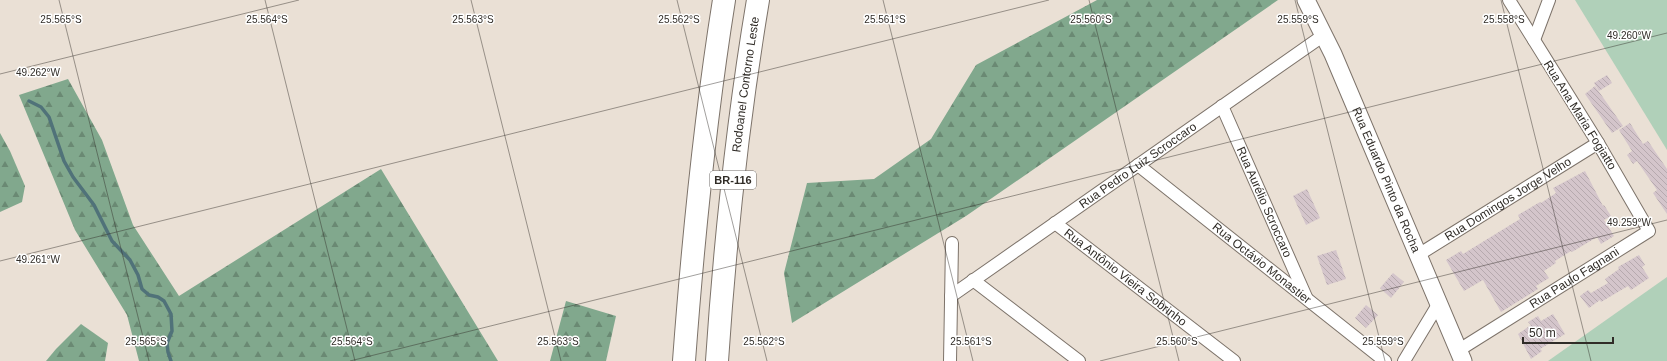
<svg xmlns="http://www.w3.org/2000/svg" width="1667" height="361" font-family="Arial,sans-serif">
<style>
.green{fill:#b0d0b9}
.forest{fill:url(#forest-firs)}
.lines{fill:none;stroke-linecap:round;stroke-linejoin:round}
.stream{stroke:#507279;stroke-width:3.5}
.building{fill:url(#building-back-hatch)}
.street-casing{stroke:#7d736a;stroke-width:14}
.secondary-casing{stroke:#7d736a;stroke-width:19}
.highway-casing{stroke:#7d736a;stroke-width:24}
.street{stroke:#fff;stroke-width:12}
.secondary{stroke:#fff;stroke-width:17}
.highway{stroke:#fff;stroke-width:22}
.ticks{fill:none;stroke:#302c27;stroke-width:1;stroke-opacity:0.45}
.labels{text-anchor:middle;dominant-baseline:central;stroke-width:3;stroke-linejoin:round;paint-order:stroke}
.shield{fill:#fff;stroke:#6e6b68;stroke-width:1}
.shield-label{font-size:11px;font-weight:bold;fill:#302c27}
.street-label{font-size:12px;fill:#302c27;stroke:#fff}
.ticks-label{font-size:10px;text-anchor:middle;fill:#302c27;stroke:#fff;stroke-width:3;stroke-linejoin:round;paint-order:stroke}
</style>
<defs>
<pattern id="forest-firs" width="22" height="20" patternUnits="userSpaceOnUse"><rect width="22" height="20" fill="#81a88d"/><path d="M5 1l3.5 6h-7zM16 11l3.5 6h-7z" fill="#6a8973"/></pattern>
<pattern id="building-back-hatch" width="6" height="6" patternUnits="userSpaceOnUse"><rect width="6" height="6" fill="#d4c5cb"/><path d="M-1 5l2 2M0 0l6 6M5-1l2 2" fill="none" stroke="#b6a9ae"/></pattern>
</defs>
<rect width="100%" height="100%" fill="#eae0d5"/>
<g class="green">
<path d="M1575 0H1667V150Z"/>
<path d="M1667 277V361H1548Z"/>
</g>
<g class="forest">
<path d="M1097 0H1278L966 216 792 323 784 273 807 183 874 179 931 139 976 65Z"/>
<path d="M68 79 102 140 133 225 179 296 381 169 498 361H139L127 315 75 230 19 95Z"/>
<path d="M0 133 10 151 25 186 22 202 0 212Z"/>
<path d="M566 301 616 316 606 361H550Z"/>
<path d="M81 324 108 343 105 361H46L56 349Z"/>
</g>
<g class="lines">
<path class="stream" d="M29 101 41 107 49 117 64 161 73 177 94 205 112 241 130 260 138 275 142 289 149 295 158 297 164 301 171 314 172 331 167 343 168 352 171 361"/>
</g>
<g class="building">
<path d="M1607 75 1612 83 1599 91 1594 83Z"/>
<path d="M1595 86 1623 126 1612 133 1585 94Z"/>
<path d="M1630 123 1643 144 1648 141 1667 169V214L1653 193 1657 190 1637 161 1633 164 1627 155 1632 151 1619 130Z"/>
<path d="M1585 171 1603 206 1604 205 1611 216 1604 220 1614 236 1601 244 1597 237 1572 252 1571 251 1555 261 1556 263 1544 271 1549 278 1536 286 1538 289 1501 312 1483 280 1464 291 1446 260 1461 251 1463 254 1520 219 1518 215 1540 202 1541 203 1556 193 1553 188Z"/>
<path d="M1307 189 1320 218 1306 225 1293 196Z"/>
<path d="M1336 250 1346 279 1327 285 1317 256Z"/>
<path d="M1639 255 1645 265 1642 267 1649 278 1631 290 1628 286 1601 302 1600 300 1589 308 1580 296 1588 290 1591 293 1608 283 1605 279 1619 269 1618 267Z"/>
<path d="M1393 273 1404 282 1391 298 1380 288Z"/>
<path d="M1366 305 1378 315 1366 328 1355 318Z"/>
<path d="M1553 314 1565 334 1540 349 1542 351 1531 359 1518 334 1531 325 1528 322 1538 316 1541 321Z"/>
</g>
<g class="lines">
<defs>
<g id="street">
<path d="M1534 40 1549 0"/>
<path id="s1" d="M1222 106 1306 297"/>
<path id="s2" d="M1138 165 1385 361"/>
<path id="s3" d="M1055 223 1234 361"/>
<path id="s4" d="M1418 255 1598 143"/>
<path d="M973 280 1079 361"/>
<path id="s5" d="M951 296 1324 35"/>
<path id="s6" d="M1459 350 1649 231 1598 143 1509 0"/>
<path d="M950 361 952 243"/>
<path d="M1404 361 1439 303"/>
</g>
<g id="secondary">
<path id="s7" d="M1306 0 1333 54 1463 361"/>
</g>
<g id="highway">
<path d="M684 361C693 240 705 119 724 0"/>
<path id="s8" d="M717 361C725 240 738 119 758 0"/>
</g>
</defs>
<use href="#street" class="street-casing"/>
<use href="#secondary" class="secondary-casing"/>
<use href="#highway" class="highway-casing"/>
<use href="#street" class="street"/>
<use href="#secondary" class="secondary"/>
<use href="#highway" class="highway"/>
</g>
<path class="ticks" d="M59 0 149 361M265 0 355 361M471 0 561 361M677 0 767 361M883 0 973 361M1089 0 1179 361M1295 0 1385 361M1501 0 1591 361M0 74 299 0M0 261 1049 0M350 361 1667 33M1100 361 1667 220"/>
<g class="labels">
<rect class="shield" x="710" y="171" width="46" height="18" rx="3"/>
<g class="shield-label">
<text x="733" y="180">BR-116</text>
</g>
<g class="street-label">
<text stroke="none"><textPath href="#s8" startOffset="278">Rodoanel Contorno Leste</textPath></text>
<text transform="translate(1580 115) rotate(58)">Rua Ana Maria Fogiatto</text>
<text stroke="none"><textPath href="#s5" startOffset="228">Rua Pedro Luiz Scroccaro</textPath></text>
<text stroke="none"><textPath href="#s7" startOffset="197">Rua Eduardo Pinto da Rocha</textPath></text>
<text stroke="none"><textPath href="#s4" startOffset="106">Rua Domingos Jorge Velho</textPath></text>
<text stroke="none"><textPath href="#s1" startOffset="105">Rua Aurélio Scroccaro</textPath></text>
<text stroke="none"><textPath href="#s2" startOffset="158">Rua Octávio Monastier</textPath></text>
<text stroke="none"><textPath href="#s3" startOffset="89">Rua Antônio Vieira Sobrinho</textPath></text>
<text stroke="none"><textPath href="#s6" startOffset="136">Rua Paulo Fagnani</textPath></text>
</g>
</g>
<g class="ticks-label">
<text x="61" y="23">25.565°S</text>
<text x="267" y="23">25.564°S</text>
<text x="473" y="23">25.563°S</text>
<text x="679" y="23">25.562°S</text>
<text x="885" y="23">25.561°S</text>
<text x="1091" y="23">25.560°S</text>
<text x="1298" y="23">25.559°S</text>
<text x="1504" y="23">25.558°S</text>
<text x="1629" y="39">49.260°W</text>
<text x="38" y="76">49.262°W</text>
<text x="1629" y="226">49.259°W</text>
<text x="38" y="263">49.261°W</text>
<text x="146" y="345">25.565°S</text>
<text x="352" y="345">25.564°S</text>
<text x="558" y="345">25.563°S</text>
<text x="764" y="345">25.562°S</text>
<text x="971" y="345">25.561°S</text>
<text x="1177" y="345">25.560°S</text>
<text x="1383" y="345">25.559°S</text>
</g>
<path d="M1523 337v6h90v-6" fill="none" stroke="#302c27" stroke-width="2"/>
<text x="1529" y="337" font-size="12" fill="#302c27" stroke="#ffffff" stroke-width="3" paint-order="stroke">50 m</text>
</svg>
